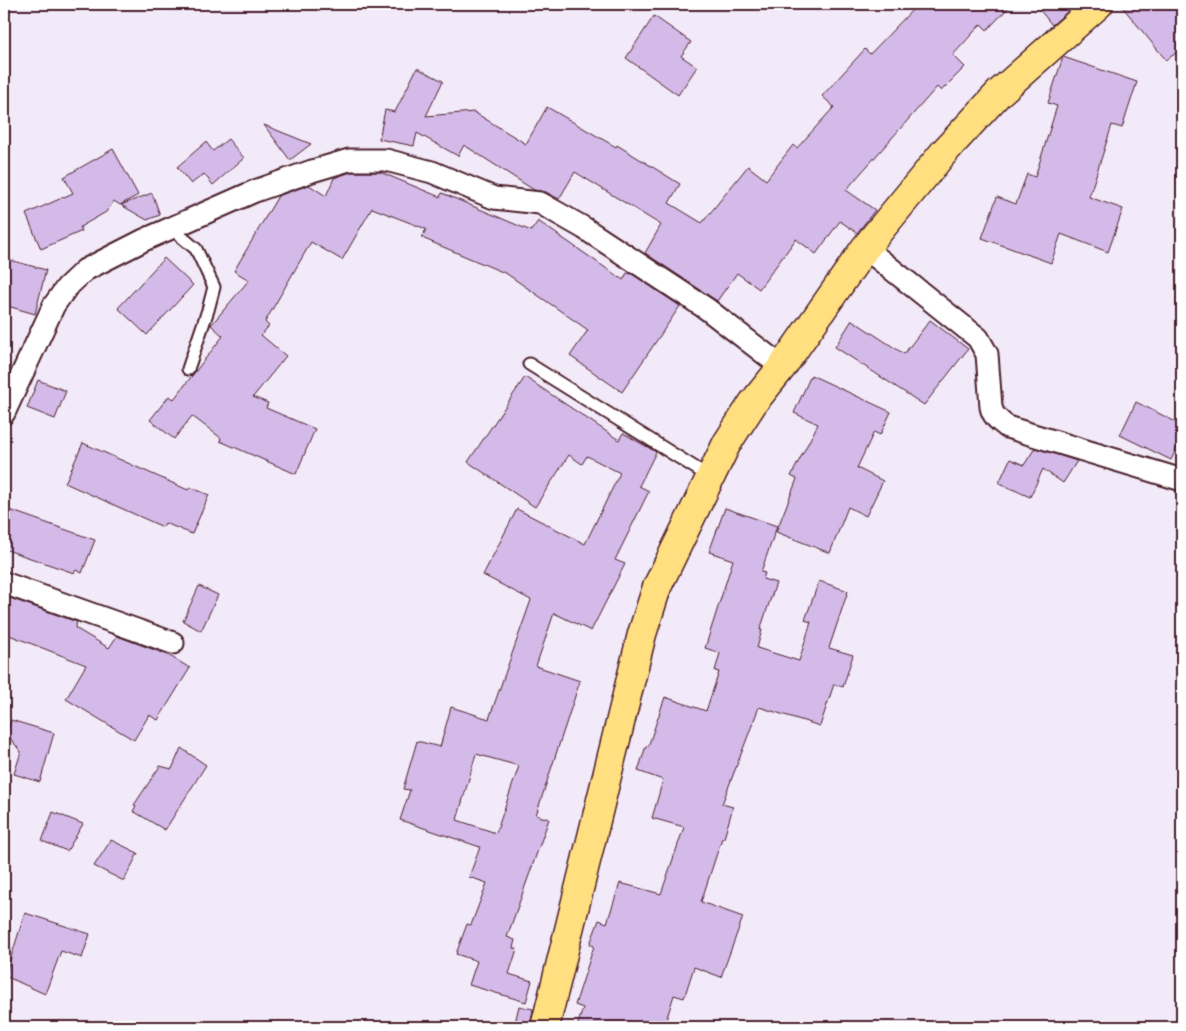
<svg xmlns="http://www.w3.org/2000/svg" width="1186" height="1031" font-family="Mali,sans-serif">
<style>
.building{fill:#d4bae9;stroke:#4a1f2b;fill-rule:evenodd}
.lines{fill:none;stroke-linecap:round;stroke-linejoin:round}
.service-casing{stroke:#4a1f2b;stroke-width:15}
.minor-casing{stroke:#4a1f2b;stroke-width:25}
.primary-casing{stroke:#4a1f2b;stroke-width:31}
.service{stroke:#fff;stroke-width:11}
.minor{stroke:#fff;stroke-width:21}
.primary{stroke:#ffdf80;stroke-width:28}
</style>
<rect width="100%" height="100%" fill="#f2eaf8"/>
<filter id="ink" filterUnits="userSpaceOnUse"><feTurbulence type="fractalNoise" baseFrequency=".02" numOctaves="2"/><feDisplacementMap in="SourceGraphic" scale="10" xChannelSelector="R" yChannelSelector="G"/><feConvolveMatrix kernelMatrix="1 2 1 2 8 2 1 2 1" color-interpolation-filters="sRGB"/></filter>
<g filter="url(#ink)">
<g class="building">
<path d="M918 4H1012L987 30 981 24 953 55 965 67 941 91 937 87 846 190 875 210 857 233 840 221 816 254 796 239 759 289 737 273 717 301 645 253 661 225 575 172 559 199 546 192 534 190 464 145 458 156 417 133 414 146 379 139 385 110 395 112 417 68 443 81 426 116 474 112 526 144 547 107 616 147 617 145 680 184 669 203 702 223 748 166 766 180 793 145 797 148 834 107 822 96 865 49 870 54Z"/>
<path d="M1035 4H1076L1052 25Z"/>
<path d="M1120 4H1182V49L1166 60Z"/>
<path d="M654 16 691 42 681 56 697 67 678 95 626 58Z"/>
<path d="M1063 57 1137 82 1122 128 1112 125 1089 197 1123 209 1108 252 1061 234 1051 263 982 238 997 197 1016 204 1027 174 1035 177 1057 106 1048 103Z"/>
<path d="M264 125 311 144 290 160Z"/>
<path d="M228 139 244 158 213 185 204 174 191 184 177 167 206 142 213 151Z"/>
<path d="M113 149 138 195 120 205 114 201 106 212 80 227 82 231 41 249 26 214 73 193 64 177Z"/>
<path d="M351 172H380L440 197 442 193 531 231 538 221 623 280 627 273 632 274 680 306 622 392 570 356 588 330 507 274 422 238 426 229 372 208 342 260 311 242 265 322 269 326 261 335 286 356 253 397 268 403 266 408 315 429 296 474 220 441 221 438 192 416 174 439 150 420 169 396 174 399 223 336 211 325 249 280 234 271 278 196 309 185 326 196 334 178Z"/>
<path d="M152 193 160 215 147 220 121 205Z"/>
<path d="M164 258 193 285 147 335 118 308Z"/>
<path d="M10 260 46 270 35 314 4 305V283Z"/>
<path d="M852 320 904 354 930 320 968 349 924 405 835 347Z"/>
<path d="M811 375 891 412 880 435 874 432 857 468 883 481 866 516 848 507 830 553 776 532 797 479 791 476 818 424 794 413Z"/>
<path d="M525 377 619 440 623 433 656 452 639 486 649 491 615 560 625 564 591 631 554 613 536 666 580 681 536 815 549 819 507 937 515 940 513 948 517 949 509 974 532 981 526 1002 469 985 477 961 456 954 467 924 471 925 487 883 469 877 480 847 400 820 410 790 403 789 417 741 440 747 451 707 489 719 531 600 483 575 517 509 585 544 620 473 587 456 582 464 569 455 535 507 468 462ZM476 754 519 766 496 833 457 820Z"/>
<path d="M38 380 66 391 55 419 27 408Z"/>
<path d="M1136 402 1182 425V437L1171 460 1120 435Z"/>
<path d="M83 443 188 490 190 487 209 495 192 534 165 523 163 527 65 483Z"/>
<path d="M1035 448 1077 461 1063 483 1043 469 1030 497 999 483 1010 459 1024 465Z"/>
<path d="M4 508 95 540 82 573 76 570 74 573 4 549Z"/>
<path d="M725 508 777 526 761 572 765 573 763 579 776 583 760 630H762L757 648 799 661 811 622 805 620 819 581 848 591 829 648 853 655 843 687 834 684 820 726 759 707 722 804 733 807 724 838H722L701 902 743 917 721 977 694 967 684 998 674 995 664 1027H645L629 1022 627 1027H577L583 1008 575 1005 594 946 590 944 599 920 607 923 620 883 661 894 684 827 652 818 663 780 638 771 646 746 648 747 665 697 706 711 719 672 715 671 720 653 705 648 733 560 709 552Z"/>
<path d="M199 586 218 595 201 631 183 621Z"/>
<path d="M4 596 77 622 75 628 109 648 117 636 168 655 190 668 158 720 149 715 134 740 66 699 86 665 4 633Z"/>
<path d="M11 720 54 733 40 782 14 774 21 752 7 734Z"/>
<path d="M181 748 206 765 165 830 133 811 136 806 134 805 160 766 172 769Z"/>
<path d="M53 812 83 824 67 851 42 841Z"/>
<path d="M111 840 138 853 124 881 94 866Z"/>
<path d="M25 913 90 934 82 958 61 951 45 994 5 976Z"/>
<path d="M519 1006 533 1009 530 1027H514Z"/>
</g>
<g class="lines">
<defs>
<g id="service">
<path d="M171 228 196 249 214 287 208 310 188 369"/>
<path d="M529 364 710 477"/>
</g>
<g id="minor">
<path d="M865 248 978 338 987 354 991 407C993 417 1000 421 1007 427L1182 480"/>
<path d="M4 413 54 305 67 287 85 270 144 240 255 191 312 171 349 160H386L432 172 494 198 540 203 584 228 707 309 782 367"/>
<path d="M4 583 173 643"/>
</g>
<path id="primary" d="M545 1027 642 634 657 587 727 443 753 403 782 367 865 248 945 151 999 93 1099 4"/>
</defs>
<use href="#service" class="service-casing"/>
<use href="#minor" class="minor-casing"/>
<use href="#primary" class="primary-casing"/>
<use href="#service" class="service"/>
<use href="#minor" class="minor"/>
<use href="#primary" class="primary"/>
</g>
</g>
<rect width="1186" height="1031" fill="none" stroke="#fff" stroke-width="20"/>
<rect x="10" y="10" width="1166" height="1011" fill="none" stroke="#4a1f2b" stroke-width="2" filter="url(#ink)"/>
</svg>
